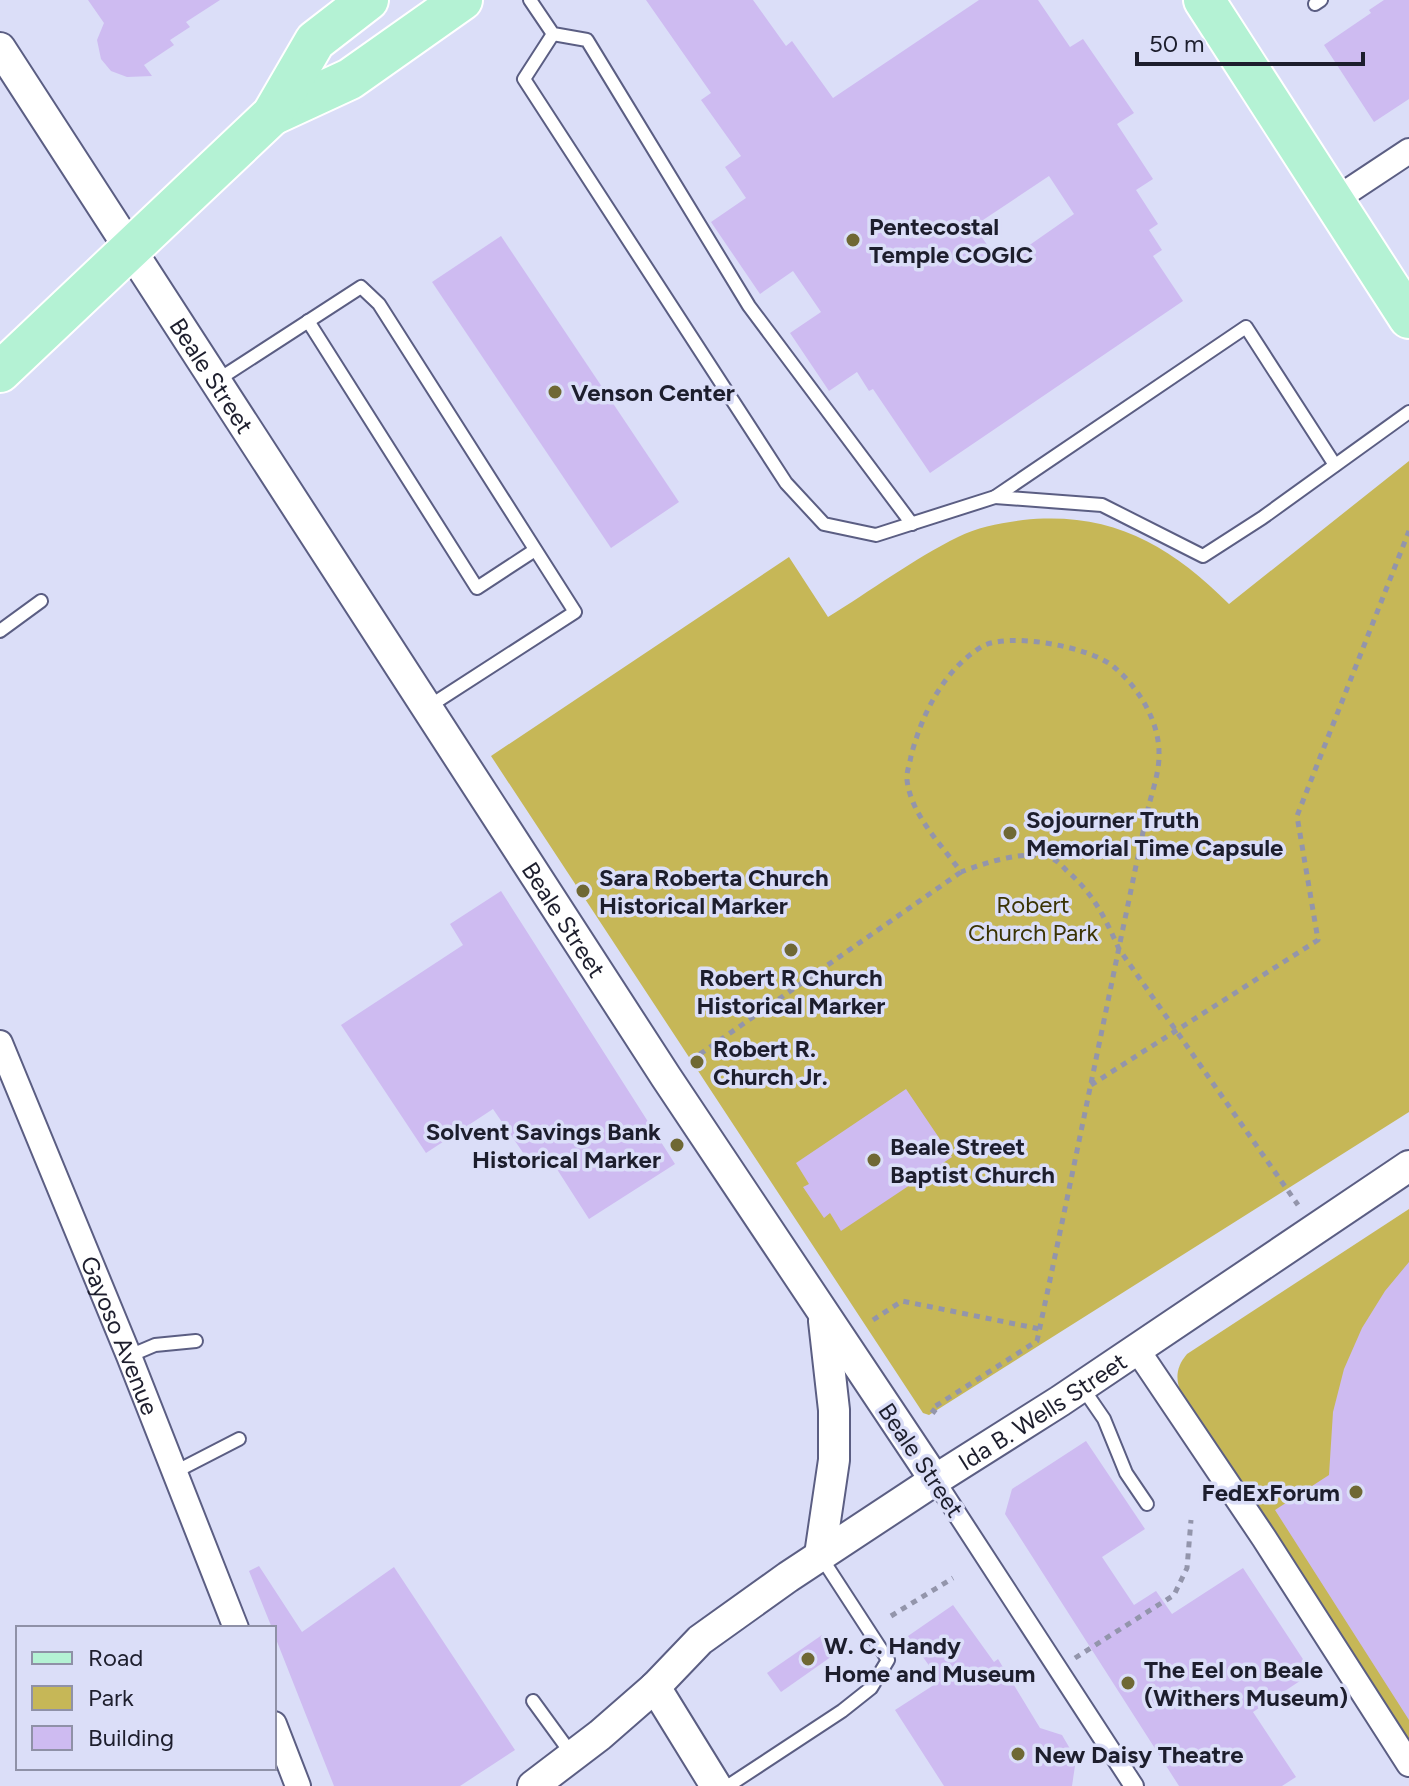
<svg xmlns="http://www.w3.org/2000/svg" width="1409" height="1786" font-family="Figtree,sans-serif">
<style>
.green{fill:#c6b757}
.building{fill:#cebbf1;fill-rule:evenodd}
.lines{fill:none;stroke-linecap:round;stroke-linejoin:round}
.service-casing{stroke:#5b5e83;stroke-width:16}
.pedestrian-casing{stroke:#5b5e83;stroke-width:22}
.minor-casing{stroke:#5b5e83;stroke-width:28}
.tertiary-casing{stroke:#5b5e83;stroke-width:34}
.primary-casing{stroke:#fff;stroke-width:44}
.path{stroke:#9395ab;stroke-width:5;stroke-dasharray:6 6;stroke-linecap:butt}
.service{stroke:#fff;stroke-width:12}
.pedestrian{stroke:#fff;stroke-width:18}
.minor{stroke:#fff;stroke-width:24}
.tertiary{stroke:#fff;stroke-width:30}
.primary{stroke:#b4f2d4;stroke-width:40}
.poi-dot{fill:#6f6834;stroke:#dbdef8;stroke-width:3}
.labels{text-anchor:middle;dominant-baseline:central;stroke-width:7;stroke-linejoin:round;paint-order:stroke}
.poi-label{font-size:24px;font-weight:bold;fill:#1d1e2d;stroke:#dbdef8;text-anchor:start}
.street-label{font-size:24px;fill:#1d1e2d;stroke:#dbdef8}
.park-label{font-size:24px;fill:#3a3303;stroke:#dbdef8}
</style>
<rect width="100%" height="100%" fill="#dbdef8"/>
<g class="green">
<path d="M1409 461V1112L929 1415 923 1413 491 756 789 557 828 617C869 592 915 558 958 537 978 527 1000 523 1023 520 1110 511 1169 544 1229 604Z"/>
<path d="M1409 1209V1740L1183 1397C1175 1381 1175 1368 1187 1354Z"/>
</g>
<g class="building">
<path d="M88 0H220L186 22 190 27 170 40 174 45 144 65 152 76 127 77 111 71 101 59 97 40 104 23Z"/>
<path d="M646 0H753L786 46 792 41 833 98 979 0H1038L1070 47 1083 39 1134 113 1117 124 1153 179 1136 190 1158 224 1149 230 1162 250 1153 256 1183 301 930 473 873 389 869 391 857 372 829 391 790 333 821 312 793 271 760 294 711 222 746 198 725 167 741 156 701 100 711 93ZM1049 176 1074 214 1001 265 974 226Z"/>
<path d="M1384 0H1409V99L1374 122 1324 45 1371 13 1369 10Z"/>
<path d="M501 236 679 502 611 548 432 282Z"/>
<path d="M501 891 675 1164 589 1219 544 1149 528 1160 493 1109 426 1153 341 1025 463 945 450 924Z"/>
<path d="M906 1089 952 1157 841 1231 830 1213 824 1218 803 1187 809 1184 796 1163Z"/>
<path d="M1409 1262V1720L1275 1510 1329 1475 1333 1412 1344 1369 1362 1328 1385 1291Z"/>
<path d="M1086 1441 1145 1529 1102 1557 1134 1605 1156 1591 1172 1614 1243 1568 1312 1673 1253 1712 1296 1777 1282 1786H1179L1005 1514 1012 1489Z"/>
<path d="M259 1566 302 1632 394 1567 515 1750 460 1786H334L274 1634V1628H272L249 1571Z"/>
<path d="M953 1605 994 1662 998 1659 1040 1728 1062 1735 1076 1759 1072 1786H944L895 1710 940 1681 908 1636Z"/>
<path d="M822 1635 835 1654 781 1692 767 1673Z"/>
</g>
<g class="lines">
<defs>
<g id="service">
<path d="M530 0 553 34 587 40 749 306 912 524"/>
<path d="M1315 4 1321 0"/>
<path d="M553 34 524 79 786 483 824 524 876 535 995 497 1246 327 1335 465"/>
<path d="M308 321 477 588 535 550"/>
<path d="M216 381 361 287 379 304 575 612 428 707"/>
<path d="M995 497 1102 505 1203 556 1262 518 1409 412"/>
<path d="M0 631 41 601"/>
<path d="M129 1356 155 1345 196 1341"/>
<path d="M1082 1387 1104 1419 1126 1473 1147 1504"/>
<path d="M173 1473 239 1439"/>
<path d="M533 1701 573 1756"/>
<path d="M728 1786 842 1711 871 1688 888 1660 821 1557"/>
</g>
<path id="pedestrian" d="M935 1480 1134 1786"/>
<g id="minor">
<path d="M1332 202 1409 151"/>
<path id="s1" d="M0 1043 129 1356 236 1628"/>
<path d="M1136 1348 1264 1538 1409 1764"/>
<path d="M274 1724 298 1786"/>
</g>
<g id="tertiary">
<path id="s2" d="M0 48 666 1077 935 1480"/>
<path d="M820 1555 834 1460V1410L824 1321"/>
<path d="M655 1687 716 1786"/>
<path id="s3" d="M533 1786 600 1735 655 1687 700 1640 788 1577 935 1480 1060 1401 1409 1166"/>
</g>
<g id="primary">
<path d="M1204 0 1409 318"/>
<path d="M272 115 350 79 462 0"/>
<path d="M0 372 272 115 315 41 368 0"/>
</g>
</defs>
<use href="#service" class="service-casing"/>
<use href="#pedestrian" class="pedestrian-casing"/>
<use href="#minor" class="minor-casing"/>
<use href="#tertiary" class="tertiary-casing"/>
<use href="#primary" class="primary-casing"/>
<g class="path">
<path d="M690 1061 961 872"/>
<path d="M1091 1085 1318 940 1297 816 1409 531"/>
<path d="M873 1320 902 1301 1040 1329"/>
<path d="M936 1413 931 1409 1037 1341C1066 1205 1094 1069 1122 933 1131 891 1139 850 1148 809 1152 792 1159 773 1159 756 1160 722 1139 688 1114 667 1091 647 1008 631 981 647 943 671 922 714 911 756 910 764 906 772 907 780 911 815 941 844 961 872 984 863 1029 848 1053 859 1058 861 1064 868 1067 871 1094 894 1105 918 1119 949L1298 1205"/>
<path d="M891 1616 953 1578"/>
<path d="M1075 1658 1174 1595 1187 1568 1191 1520"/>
</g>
<use href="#service" class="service"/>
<use href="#pedestrian" class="pedestrian"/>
<use href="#minor" class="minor"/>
<use href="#tertiary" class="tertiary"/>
<use href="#primary" class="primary"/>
</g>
<g class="poi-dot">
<circle cx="853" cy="240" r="8"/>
<circle cx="555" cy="392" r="8"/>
<circle cx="1010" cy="833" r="8"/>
<circle cx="583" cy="891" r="8"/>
<circle cx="791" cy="950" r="8"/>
<circle cx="697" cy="1062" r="8"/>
<circle cx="677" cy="1145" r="8"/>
<circle cx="874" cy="1160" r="8"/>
<circle cx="1356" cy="1492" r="8"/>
<circle cx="808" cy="1659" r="8"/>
<circle cx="1128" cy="1683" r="8"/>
<circle cx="1018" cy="1754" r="8"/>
</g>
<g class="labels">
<g class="poi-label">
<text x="869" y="226">Pentecostal<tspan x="869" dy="28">Temple COGIC</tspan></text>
<text x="571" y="392">Venson Center</text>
<text x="1026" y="819">Sojourner Truth<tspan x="1026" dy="28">Memorial Time Capsule</tspan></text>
<text x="599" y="877">Sara Roberta Church<tspan x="599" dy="28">Historical Marker</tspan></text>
<text x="791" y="977" text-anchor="middle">Robert R Church<tspan x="791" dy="28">Historical Marker</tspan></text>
<text x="713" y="1048">Robert R.<tspan x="713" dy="28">Church Jr.</tspan></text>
<text x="661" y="1131" text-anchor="end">Solvent Savings Bank<tspan x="661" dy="28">Historical Marker</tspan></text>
<text x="890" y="1146">Beale Street<tspan x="890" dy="28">Baptist Church</tspan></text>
<text x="1340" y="1492" text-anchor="end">FedExForum</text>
<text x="824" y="1645">W. C. Handy<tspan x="824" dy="28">Home and Museum</tspan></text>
<text x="1144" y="1669">The Eel on Beale<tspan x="1144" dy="28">(Withers Museum)</tspan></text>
<text x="1034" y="1754">New Daisy Theatre</text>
</g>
<g class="street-label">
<text stroke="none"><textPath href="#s2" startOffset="390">Beale Street</textPath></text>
<text stroke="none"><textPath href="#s2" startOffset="1038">Beale Street</textPath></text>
<text stroke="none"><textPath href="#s1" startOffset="316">Gayoso Avenue</textPath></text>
<text stroke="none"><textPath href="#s3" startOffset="634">Ida B. Wells Street</textPath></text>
<text transform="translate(921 1460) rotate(56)">Beale Street</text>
</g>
<g class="park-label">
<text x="1033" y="904">Robert<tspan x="1033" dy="28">Church Park</tspan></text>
</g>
</g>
<rect x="16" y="1626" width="260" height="144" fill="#dbdef8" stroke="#8f91a7" stroke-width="2"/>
<rect x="32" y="1652" width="40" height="12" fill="#b4f2d4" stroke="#8f91a7" stroke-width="2"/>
<text x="88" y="1666" font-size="24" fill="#1d1e2d">Road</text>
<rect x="32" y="1686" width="40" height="24" fill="#c6b757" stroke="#8f91a7" stroke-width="2"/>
<text x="88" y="1706" font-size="24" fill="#1d1e2d">Park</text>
<rect x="32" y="1726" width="40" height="24" fill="#cebbf1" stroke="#8f91a7" stroke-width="2"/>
<text x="88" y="1746" font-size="24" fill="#1d1e2d">Building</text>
<path d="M1137 52v12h226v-12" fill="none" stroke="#1d1e2d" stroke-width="4"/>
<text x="1149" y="52" font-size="24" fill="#1d1e2d" stroke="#dbdef8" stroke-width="6" paint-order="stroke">50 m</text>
</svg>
